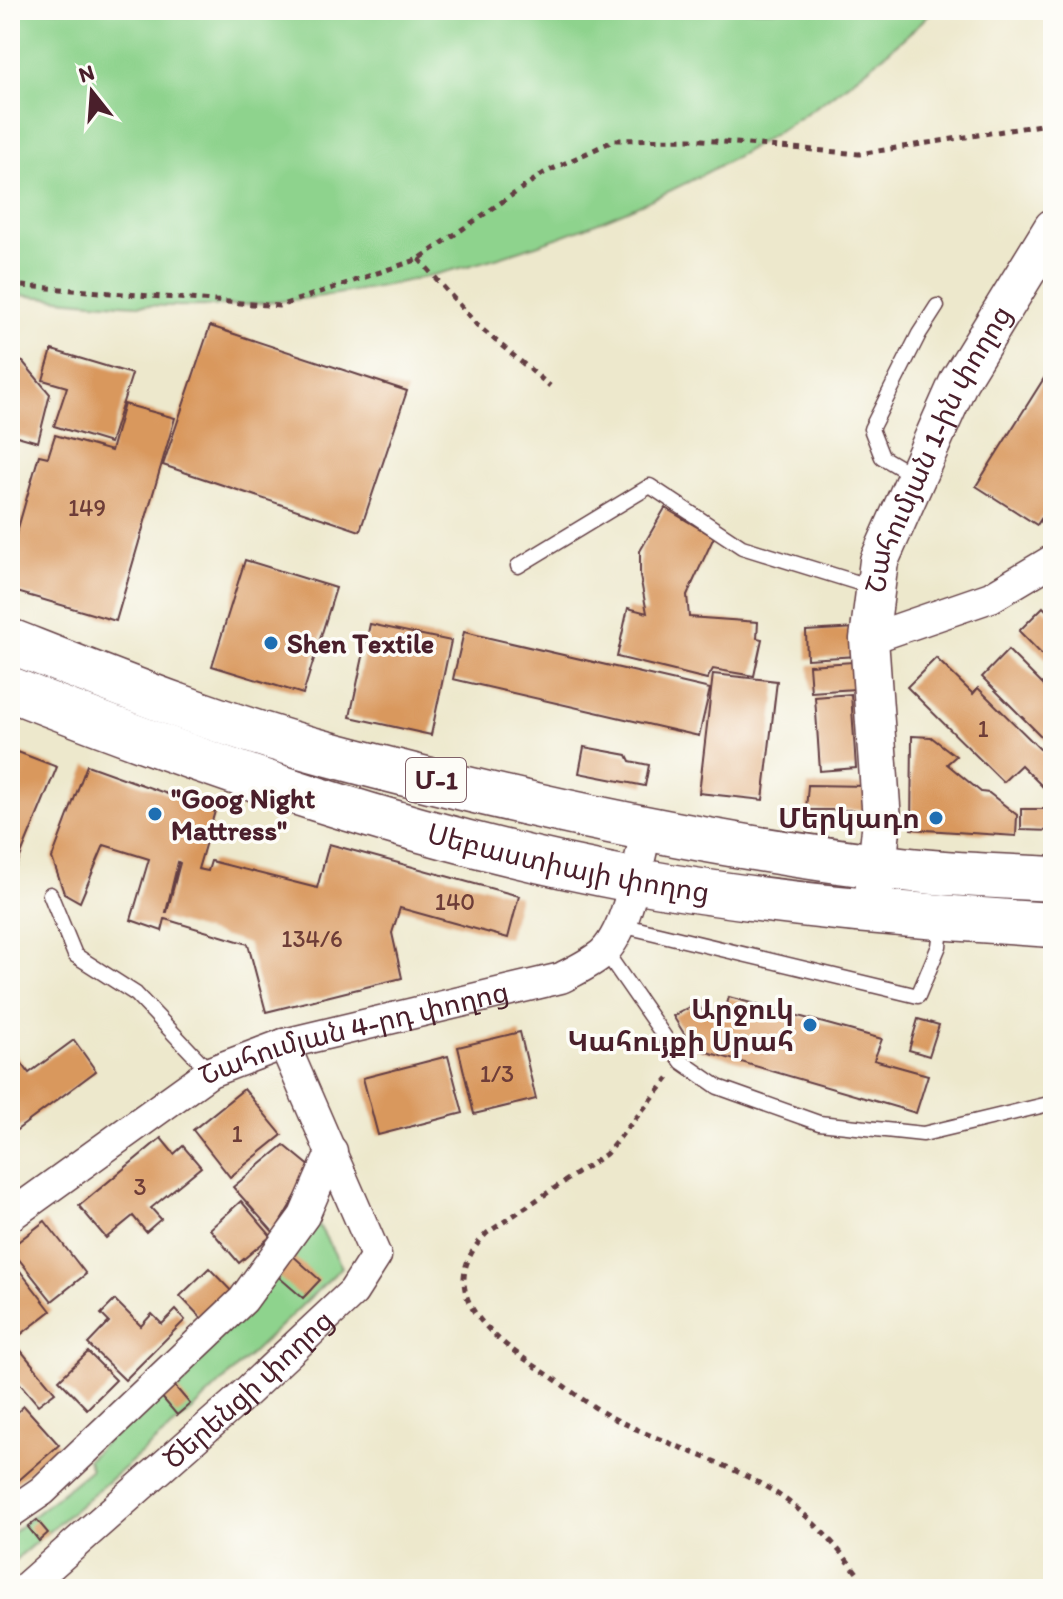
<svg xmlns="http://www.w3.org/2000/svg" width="1063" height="1599" font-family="Itim,'Noto Sans Armenian',sans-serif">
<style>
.green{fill:#8ed38d;stroke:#6c795c;stroke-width:2}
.building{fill:#d9985d;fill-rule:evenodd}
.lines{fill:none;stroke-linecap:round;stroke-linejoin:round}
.service-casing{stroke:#623d43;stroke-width:17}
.minor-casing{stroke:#623d43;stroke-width:33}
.tertiary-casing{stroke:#623d43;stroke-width:41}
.primary-casing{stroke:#623d43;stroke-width:47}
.path{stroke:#623d43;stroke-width:5;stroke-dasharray:6 6;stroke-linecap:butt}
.service{stroke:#fff;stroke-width:14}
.minor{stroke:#fff;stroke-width:30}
.tertiary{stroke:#fff;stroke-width:38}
.primary{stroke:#fff;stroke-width:44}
.poi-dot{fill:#1f6fb2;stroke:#fdfcf7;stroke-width:3}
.labels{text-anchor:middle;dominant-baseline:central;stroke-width:7;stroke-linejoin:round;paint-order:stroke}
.number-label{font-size:24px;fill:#6e3d38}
.shield{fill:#fdfcf7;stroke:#806168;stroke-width:2}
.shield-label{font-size:26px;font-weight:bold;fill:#4a1f2b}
.street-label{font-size:28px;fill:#4a1f2b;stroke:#fdfcf7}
.poi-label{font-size:28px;font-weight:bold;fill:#4a1f2b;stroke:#fdfcf7;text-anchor:start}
</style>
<rect width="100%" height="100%" fill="#fdfcf7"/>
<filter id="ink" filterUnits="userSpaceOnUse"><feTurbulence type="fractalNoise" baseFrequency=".0125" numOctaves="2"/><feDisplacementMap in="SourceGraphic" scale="16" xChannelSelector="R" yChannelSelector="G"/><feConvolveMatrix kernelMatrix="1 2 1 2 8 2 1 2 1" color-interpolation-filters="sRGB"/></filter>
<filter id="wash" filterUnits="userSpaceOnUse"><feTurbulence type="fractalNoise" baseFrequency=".006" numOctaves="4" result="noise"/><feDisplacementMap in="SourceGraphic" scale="32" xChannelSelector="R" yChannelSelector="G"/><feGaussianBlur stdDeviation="1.8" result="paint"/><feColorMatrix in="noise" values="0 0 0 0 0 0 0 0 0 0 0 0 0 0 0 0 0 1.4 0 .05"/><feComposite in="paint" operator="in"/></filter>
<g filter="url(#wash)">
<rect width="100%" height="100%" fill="#ede8cc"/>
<g class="green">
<path d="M10 10H934C760 179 504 281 264 303 179 311 94 303 10 294Z"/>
<path d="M317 1222 342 1267 196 1407 10 1564V1535L91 1469 87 1460 266 1284 306 1240Z"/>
</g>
<g id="blocks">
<g class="building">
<path d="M210 326 407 391 360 531 163 465Z"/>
<path d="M52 350 132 374 110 443 54 426 67 387 43 380Z"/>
<path d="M10 359 23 362 50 394 38 442 10 434Z"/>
<path d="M1053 364V500L1037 525 976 486Z"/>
<path d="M124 404 175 418 116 621 10 590V556L39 455 48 457 55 435 111 451Z"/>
<path d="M665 508 714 537 687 595 689 617 758 622 757 638 762 639 754 676 713 669 707 679 617 657 628 608 647 613 640 576V551Z"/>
<path d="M245 560 336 588 303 694 212 666Z"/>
<path d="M1043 607 1053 617V666L1019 631Z"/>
<path d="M370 624 451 641 431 735 350 717Z"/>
<path d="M856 628 858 656 807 659 806 631Z"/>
<path d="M464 632 710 689 699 736 453 679Z"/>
<path d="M1008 650 1049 691 1053 687V738L1048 743 982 677Z"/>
<path d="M936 658 973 694 978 688 1053 762V797L1021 765 1003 782 907 687Z"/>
<path d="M853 662 855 689 811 692 809 665Z"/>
<path d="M713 674 777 681 763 800 699 793Z"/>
<path d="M851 694 856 768 820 771 815 697Z"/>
<path d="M912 736 931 737 956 756 947 764 981 792 989 793 1017 815 1016 836 911 829Z"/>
<path d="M584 747 627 755 630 761 649 765 645 786 579 773Z"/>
<path d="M10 749 57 767 16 867 10 865Z"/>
<path d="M87 765 215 811 198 869 208 871 211 861 317 888 329 844 519 896 508 938 400 908 392 933 402 978 266 1012 248 944 165 919 162 931 131 920 149 859 104 845 80 902 64 893 52 858ZM178 862 180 863 167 912H166Z"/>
<path d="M808 785 870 786V810H806Z"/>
<path d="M1021 809H1053V831L1021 830Z"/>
<path d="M729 997 882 1039 874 1060 928 1075 916 1113 693 1048 673 1016 696 1004 705 1013 723 1018Z"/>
<path d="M918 1019 939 1025 929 1056 909 1050Z"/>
<path d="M520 1032 536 1099 474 1114 458 1047Z"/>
<path d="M74 1040 96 1071 10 1135V1047L29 1073Z"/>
<path d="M448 1056 463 1113 378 1135 363 1078Z"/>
<path d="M244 1089 282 1135 230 1177 193 1130Z"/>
<path d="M161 1138 174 1154 183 1146 201 1167 151 1208 161 1219 146 1232 133 1216 106 1238 79 1206Z"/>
<path d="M284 1145 312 1168 274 1233 233 1187Z"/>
<path d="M241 1201 271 1236 239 1263 210 1229Z"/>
<path d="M45 1221 86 1274 52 1301 10 1248Z"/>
<path d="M291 1254 320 1280 303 1298 274 1273Z"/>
<path d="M10 1258 51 1311 10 1343Z"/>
<path d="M209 1268 238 1298 209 1326 180 1296Z"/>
<path d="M115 1300 141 1326 152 1314 162 1324 176 1310 185 1320 125 1380 88 1344 109 1322 101 1314Z"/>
<path d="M18 1347 55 1392 38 1405 10 1372V1354Z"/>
<path d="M88 1352 116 1380 87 1409 59 1380Z"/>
<path d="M173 1384 190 1404 177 1415 160 1395Z"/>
<path d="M24 1406 59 1445 10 1488V1419Z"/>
<path d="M37 1520 48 1533 39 1541 28 1527Z"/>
</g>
</g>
</g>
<g filter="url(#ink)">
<use href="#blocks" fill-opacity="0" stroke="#623d43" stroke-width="2"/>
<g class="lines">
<defs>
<g id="service">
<path d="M916 477 882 457 871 429 919 334 937 306"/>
<path d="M518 566 650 486 742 547 875 588"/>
<path d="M50 894 75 955 136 994 210 1072"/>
<path d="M621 925 918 996 939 946 942 922"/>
<path d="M605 951 682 1062 718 1087 819 1123 923 1134 1053 1103"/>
</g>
<g id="minor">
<path d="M869 639 991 597 1053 560"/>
<path id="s1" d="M10 1216 210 1072 284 1044 561 978C576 970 592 963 604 952 629 926 638 863 647 828"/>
<path d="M10 1513 42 1491 243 1300 304 1216 332 1151"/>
<path id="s2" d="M24 1589 237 1401 353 1292 376 1256 284 1044"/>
</g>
<g id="tertiary">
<path id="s3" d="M874 896 882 820 869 639 879 561 959 381 1053 228"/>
</g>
<g id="primary">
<path d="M10 641C114 682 220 725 329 754 516 804 709 847 902 869 952 875 1003 876 1053 879"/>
<path id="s4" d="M10 689C208 767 423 841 633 880 772 905 913 916 1053 925"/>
</g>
</defs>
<use href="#service" class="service-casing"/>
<use href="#minor" class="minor-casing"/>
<use href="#tertiary" class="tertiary-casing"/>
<use href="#primary" class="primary-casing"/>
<g class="path">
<path d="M419 259 477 325 550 386"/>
<path d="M10 285 279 306 419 259 544 173 615 140 691 139 859 154 1053 123"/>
<path d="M669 1078 606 1154 487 1233C426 1295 500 1343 550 1376 570 1390 589 1405 611 1417 663 1444 721 1459 771 1490 811 1514 842 1552 869 1589"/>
</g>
<use href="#service" class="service"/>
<use href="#minor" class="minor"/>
<use href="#tertiary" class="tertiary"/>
<use href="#primary" class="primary"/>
</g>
</g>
<g class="poi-dot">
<circle cx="271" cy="643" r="8"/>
<circle cx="155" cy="814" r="8"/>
<circle cx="936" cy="818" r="8"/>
<circle cx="810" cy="1025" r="8"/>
</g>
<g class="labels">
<g class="number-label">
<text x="87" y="507">149</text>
<text x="983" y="728">1</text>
<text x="455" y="901">140</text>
<text x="312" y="938">134/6</text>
<text x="497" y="1073">1/3</text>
<text x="237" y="1133">1</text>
<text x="140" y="1186">3</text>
</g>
<rect class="shield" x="406" y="758" width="60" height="44" rx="6"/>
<g class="shield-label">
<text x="436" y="780">Մ-1</text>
</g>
<g class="street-label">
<text stroke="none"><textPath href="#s3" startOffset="462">Շահումյան 1-ին փողոց</textPath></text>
<text stroke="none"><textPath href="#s4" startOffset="586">Սեբաստիայի փողոց</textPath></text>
<text stroke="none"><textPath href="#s1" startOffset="396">Շահումյան 4-րդ փողոց</textPath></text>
<text stroke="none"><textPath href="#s2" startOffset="300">Ծերենցի փողոց</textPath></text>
</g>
<g class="poi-label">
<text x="287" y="643">Shen Textile</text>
<text x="171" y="798">"Goog Night<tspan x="171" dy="32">Mattress"</tspan></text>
<text x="920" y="818" text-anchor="end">Մերկադո</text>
<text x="794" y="1009" text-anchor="end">Արջուկ<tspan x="794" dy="32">Կահույքի Սրահ</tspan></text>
</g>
</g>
<rect width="1063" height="1599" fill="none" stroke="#fdfcf7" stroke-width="40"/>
<g transform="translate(92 92) rotate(343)" stroke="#fdfcf7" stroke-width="6" paint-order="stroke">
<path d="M0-6L14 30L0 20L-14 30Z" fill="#4a1f2b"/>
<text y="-12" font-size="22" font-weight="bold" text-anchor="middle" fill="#4a1f2b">N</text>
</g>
</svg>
